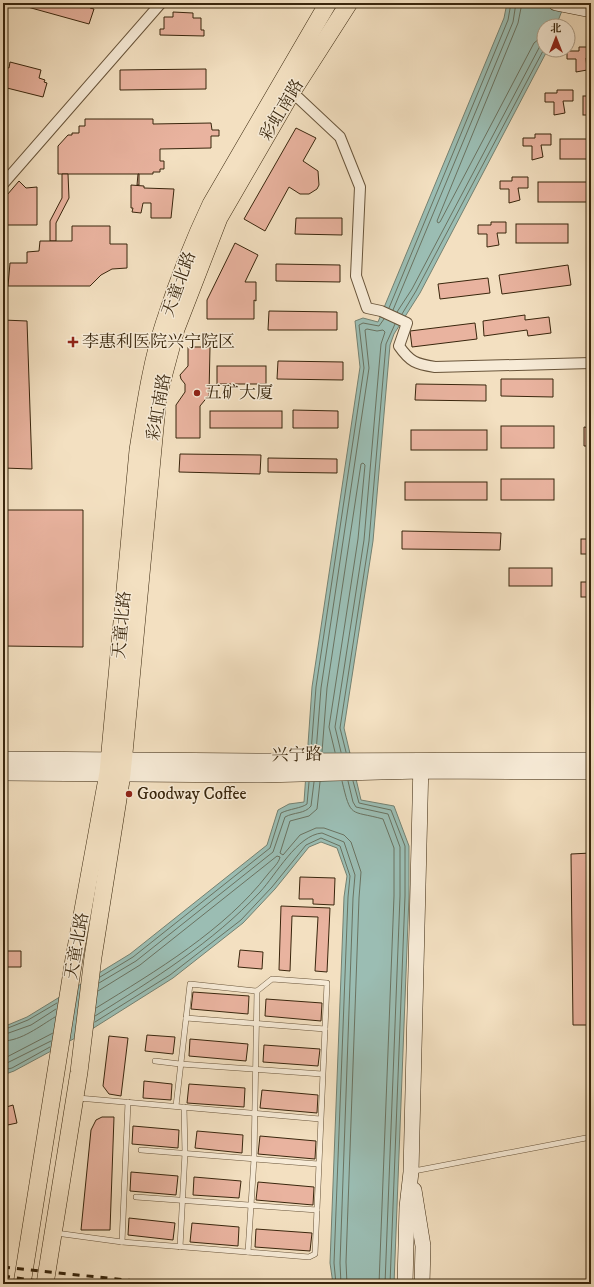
<svg xmlns="http://www.w3.org/2000/svg" width="594" height="1287" font-family="'IM FELL DW Pica','Noto Serif SC',serif">
<style>
.water{fill:#9bbdb3;stroke:#748171}
.lines{fill:none;stroke-linecap:round;stroke-linejoin:round}
.shore{stroke:#6a7260;stroke-width:1}
.building{fill:#e9b39f;stroke:#39260d}
.lane-casing{stroke:#68543a;stroke-width:6}
.street-casing{stroke:#68543a;stroke-width:12}
.secondary-casing{stroke:#39260d;stroke-width:16}
.primary-casing{stroke:#39260d;stroke-width:18}
.lane{stroke:#f7ebd7;stroke-width:5}
.street{stroke:#f7ebd7;stroke-width:10}
.secondary{stroke:#f7ebd7;stroke-width:15}
.primary{stroke:#f3e0c1;stroke-width:17}
.rail{stroke:#39260d;stroke-width:3;stroke-dasharray:7 7;stroke-linecap:butt}
.poi-dot{fill:#8f2418;stroke:#f7ebd7;stroke-width:1.5}
.labels{text-anchor:middle;dominant-baseline:central;stroke-width:3;stroke-linejoin:round;paint-order:stroke}
.street-label{font-size:17px;fill:#39260d;stroke:#f7ebd7}
.poi-label{font-size:17px;fill:#39260d;stroke:#f7ebd7;text-anchor:start}
</style>
<rect width="100%" height="100%" fill="#f3e0c1"/>
<filter id="stains"><feTurbulence type="fractalNoise" baseFrequency=".005" numOctaves="4"/><feColorMatrix values="0 0 0 0 .2 0 0 0 0 .09 0 0 0 0 .02 0 0 0 .5 -.17"/></filter>
<radialGradient id="worn" r=".72"><stop offset=".6" stop-color="#630" stop-opacity="0"/><stop offset="1" stop-color="#630" stop-opacity=".3"/></radialGradient>
<path class="water" d="M507 3H565L556 26H544V50L547 51 420 293 394 334 390 345 373 541 344 728 361 800 394 806 409 846V896L394 1284H333L330 1263 344 897 347 876 337 848 321 842 309 847 275 889 243 923 173 978 92 1029 14 1071 3 1075V1027L27 1017 130 954 267 845 278 810 289 804 304 802 312 687 360 367 355 321 363 318 378 322 504 18Z"/>
<g class="lines">
<g class="shore">
<path d="M522 3 518 23 437 221 438 223 440 222 534 43 544 35"/>
<path d="M389 308 508 20 511 3"/>
<path d="M393 310 513 22 516 3"/>
<path d="M397 312 412 289 540 46 544 42"/>
<path d="M402 314 416 291 544 49"/>
<path d="M311 752 316 687 364 368 359 325 363 323 379 326 384 319"/>
<path d="M316 752 321 688 369 368 365 330 367 329 377 331 383 330 385 332 381 344 364 540 335 727 341 752"/>
<path d="M322 752 327 688 361 464 363 463 365 465 358 539 329 727 335 752"/>
<path d="M346 752 340 728 369 541 386 344 395 324"/>
<path d="M342 781C351 819 350 810 383 819L394 848V896L379 1284"/>
<path d="M348 781 353 802 356 807 388 814 400 847V896L385 1284"/>
<path d="M353 781 359 803 391 810 405 846V896L390 1284"/>
<path d="M320 782 317 809 309 816 290 821 280 853 283 855 300 835 316 828H324L344 835 351 842 361 872 359 898 346 1262 347 1284"/>
<path d="M100 977 133 957 270 848 281 813C289 809 302 808 307 804L309 782"/>
<path d="M99 983 136 961 273 852 285 817C294 812 305 814 311 806L314 782"/>
<path d="M96 1008C156 971 225 930 268 874 272 869 279 863 280 857L277 856 140 965 98 991"/>
<path d="M95 1016C154 979 212 943 260 892 276 875 297 835 322 833L344 842 355 875 353 898 340 1263 341 1284"/>
<path d="M95 1022 170 975 241 920 272 887 306 845 321 838 340 846 350 876 348 897 334 1263 336 1284"/>
<path d="M3 1030 28 1020 57 1003"/>
<path d="M3 1035 31 1025 56 1009"/>
<path d="M3 1041C21 1041 40 1026 55 1017"/>
<path d="M3 1059 53 1033"/>
<path d="M3 1065 51 1041"/>
<path d="M3 1070 12 1068 50 1047"/>
</g>
</g>
<g class="building">
<path d="M24 3H86L90 6V8L94 9 89 24 24 6Z"/>
<path d="M173 12 193 13V18H201V30H204V36L160 35V29H164V17H173Z"/>
<path d="M579 47H591V58H586L587 70 576 72V59H567V51H579Z"/>
<path d="M10 62 41 70 39 78 45 80 44 82 47 83 43 97 3 87V67L9 68Z"/>
<path d="M206 69V89L120 90V70Z"/>
<path d="M557 90H573V101H563L565 113 554 115V102H545V93H557Z"/>
<rect x="583" y="96" width="8" height="19"/>
<path d="M85 119H153V124L211 123 212 130H219V136H211V148L160 149V161H164V169H160V172H153V174H58V146L68 135H72V133H79V126H85Z"/>
<path d="M296 128 316 138 303 161 318 171 319 185 317 189 309 194H300L289 187 265 231 244 219Z"/>
<path d="M535 134H551V145H541L543 157 532 160V146H523V138H535Z"/>
<rect x="560" y="139" width="31" height="20"/>
<path d="M62 174H68L69 198 56 223V241H50V221L62 198Z"/>
<path d="M138 174H139V185H137Z"/>
<path d="M512 177H528V188H518L520 200 509 203V189H500V181H512Z"/>
<path d="M19 181 26 188 37 187V225H3V215H6L7 195Z"/>
<rect x="538" y="182" width="53" height="20"/>
<path d="M131 185 144 186V188L174 189 171 218H151V203H143L141 213 132 212 133 208H131Z"/>
<path d="M296 218H342V235L295 234Z"/>
<path d="M491 222H506V233H497L499 245 487 247V234H478V225H491Z"/>
<rect x="516" y="224" width="52" height="19"/>
<path d="M72 226H110V244H127V268L112 269 101 275 90 286H8L10 263H27V252L39 251 40 241H72Z"/>
<path d="M235 243 258 255 245 282H256V301L254 300V319H207V300Z"/>
<path d="M591 244V261L587 246Z"/>
<path d="M276 264 340 265V282L276 281Z"/>
<path d="M568 265 571 285 502 294 499 275Z"/>
<path d="M488 278 490 293 440 299 438 284Z"/>
<path d="M269 311 337 312V330H268Z"/>
<path d="M525 315V320L549 317 551 333 528 336 527 330 484 336 483 321Z"/>
<path d="M3 320 27 321 32 469 3 468Z"/>
<path d="M475 323 477 339 412 347 410 331Z"/>
<path d="M188 347H210L209 395 200 406V438H176V405L185 392V384L181 379 180 375 188 366Z"/>
<path d="M278 361 343 362V380L277 379Z"/>
<rect x="217" y="366" width="49" height="18"/>
<path d="M501 379H553V397L501 396Z"/>
<rect x="587" y="380" width="4" height="17"/>
<path d="M416 384 486 385V401L415 400Z"/>
<path d="M293 410 338 411V428H293Z"/>
<rect x="210" y="411" width="72" height="17"/>
<rect x="501" y="426" width="53" height="22"/>
<path d="M584 427 591 428V446H584Z"/>
<rect x="411" y="430" width="76" height="20"/>
<path d="M180 454 261 455 260 474 179 472Z"/>
<path d="M268 458 337 459V473L268 472Z"/>
<rect x="501" y="479" width="53" height="21"/>
<rect x="405" y="482" width="82" height="18"/>
<path d="M3 510H83V647L3 646Z"/>
<path d="M402 531 501 533 500 550 402 549Z"/>
<rect x="581" y="539" width="10" height="15"/>
<rect x="509" y="568" width="43" height="18"/>
<rect x="581" y="582" width="10" height="15"/>
<path d="M591 853V1025H573L571 854Z"/>
<path d="M300 877 335 878 334 905 313 904V899H299Z"/>
<path d="M281 906 330 908 327 972 315 971 318 917 292 916 290 971 279 970Z"/>
<path d="M3 946H6V951H21V967H3Z"/>
<path d="M240 950 263 952 262 969 238 967Z"/>
<path d="M193 992 249 996 248 1014 191 1009Z"/>
<path d="M266 999 322 1003 321 1021 265 1016Z"/>
<path d="M147 1035 175 1037 173 1054 145 1051Z"/>
<path d="M109 1036 128 1038 121 1096 109 1094 103 1086Z"/>
<path d="M190 1039 248 1044 246 1061 189 1056Z"/>
<path d="M264 1045 320 1049 318 1066 263 1062Z"/>
<path d="M144 1081 172 1084 171 1100 143 1098Z"/>
<path d="M189 1084 245 1088 244 1107 187 1103Z"/>
<path d="M262 1090 318 1095 317 1113 260 1108Z"/>
<path d="M13 1105 17 1123 3 1126V1108Z"/>
<path d="M102 1117H114L110 1230H81L91 1130 96 1120Z"/>
<path d="M133 1126 179 1130 178 1148 132 1144Z"/>
<path d="M197 1131 243 1135 242 1153 195 1148Z"/>
<path d="M260 1136 316 1141 315 1159 258 1154Z"/>
<path d="M131 1172 178 1176 176 1195 130 1191Z"/>
<path d="M194 1177 241 1181 239 1198 193 1195Z"/>
<path d="M258 1182 314 1187 313 1205 256 1200Z"/>
<path d="M129 1218 175 1223 173 1240 128 1235Z"/>
<path d="M192 1223 239 1227 238 1246 190 1242Z"/>
<path d="M256 1229 312 1233 310 1251 255 1247Z"/>
</g>
<g class="lines">
<defs>
<g id="lane">
<path d="M186 1018 325 1029"/>
<path d="M155 1061 180 1064 322 1074"/>
<path d="M78 1098 320 1119"/>
<path d="M141 1150 318 1164"/>
<path d="M414 1171 591 1137"/>
<path d="M136 1197 317 1210"/>
<path d="M56 1233 122 1242 309 1257 315 1254 327 983 272 979 257 991 190 984 176 1106"/>
<path d="M122 1242 128 1102"/>
<path d="M180 1247 185 1153 184 1107"/>
<path d="M248 1252 254 1159 257 991"/>
</g>
<g id="street">
<path d="M292 92 340 137 360 187 356 276 367 308 381 311 407 323 399 346C410 362 416 364 435 367L591 363"/>
<path d="M3 184 161 3"/>
</g>
<g id="secondary">
<path d="M556 3 591 10"/>
<path d="M3 759 261 761 591 760"/>
<path d="M3 773 261 775 421 771 591 772"/>
<path d="M414 1190 423 1246 422 1284"/>
<path d="M405 1284 407 1207 411 1172 421 762"/>
</g>
<g id="primary">
<path d="M22 1284 74 959 108 773 138 450C145 407 151 364 164 324 177 283 193 242 211 204L328 3"/>
<path d="M45 1284 79 1072 93 957 122 774 158 396 176 329 219 218 292 92 349 3"/>
</g>
</defs>
<use href="#lane" class="lane-casing"/>
<use href="#street" class="street-casing"/>
<use href="#secondary" class="secondary-casing"/>
<use href="#primary" class="primary-casing"/>
<use href="#lane" class="lane"/>
<use href="#street" class="street"/>
<use href="#secondary" class="secondary"/>
<use href="#primary" class="primary"/>
<g class="rail">
<path d="M3 1267 163 1284"/>
<path d="M3 1276 58 1284"/>
</g>
</g>
<g class="poi-dot">
<path d="M71 336h4v4h4v4h-4v4h-4v-4h-4v-4h4z"/>
<circle cx="197" cy="393" r="4"/>
<circle cx="129" cy="794" r="4"/>
</g>
<g class="labels">
<g class="street-label">
<text transform="translate(282 110) rotate(-59)">彩虹南路</text>
<text transform="translate(179 284) rotate(-70)">天童北路</text>
<text transform="translate(159 407) rotate(-80)">彩虹南路</text>
<text transform="translate(122 625) rotate(-85)">天童北路</text>
<text transform="translate(297 755) rotate(-1)">兴宁路</text>
<text transform="translate(77 946) rotate(-80)">天童北路</text>
</g>
<g class="poi-label">
<text x="82" y="342">李惠利医院兴宁院区</text>
<text x="205" y="393">五矿大厦</text>
<text x="137" y="794">Goodway Coffee</text>
</g>
</g>
<rect width="594" height="1287" fill="none" stroke="#f3e0c1" stroke-width="16"/>
<rect x="4" y="4" width="586" height="1279" fill="none" stroke="#39260d" stroke-width="2"/>
<rect x="8" y="8" width="578" height="1271" fill="none" stroke="#39260d"/>
<g transform="translate(556 38)"><circle r="19" fill="#f7ebd7" stroke="#ab9c86"/>
<path d="M0-3L7 15L0 10L-7 15Z" fill="#8f2418"/>
<text y="-6" font-size="11" font-weight="bold" text-anchor="middle" fill="#39260d">北</text>
</g>
<rect width="100%" height="100%" filter="url(#stains)"/>
<rect width="100%" height="100%" fill="url(#worn)"/>
</svg>
